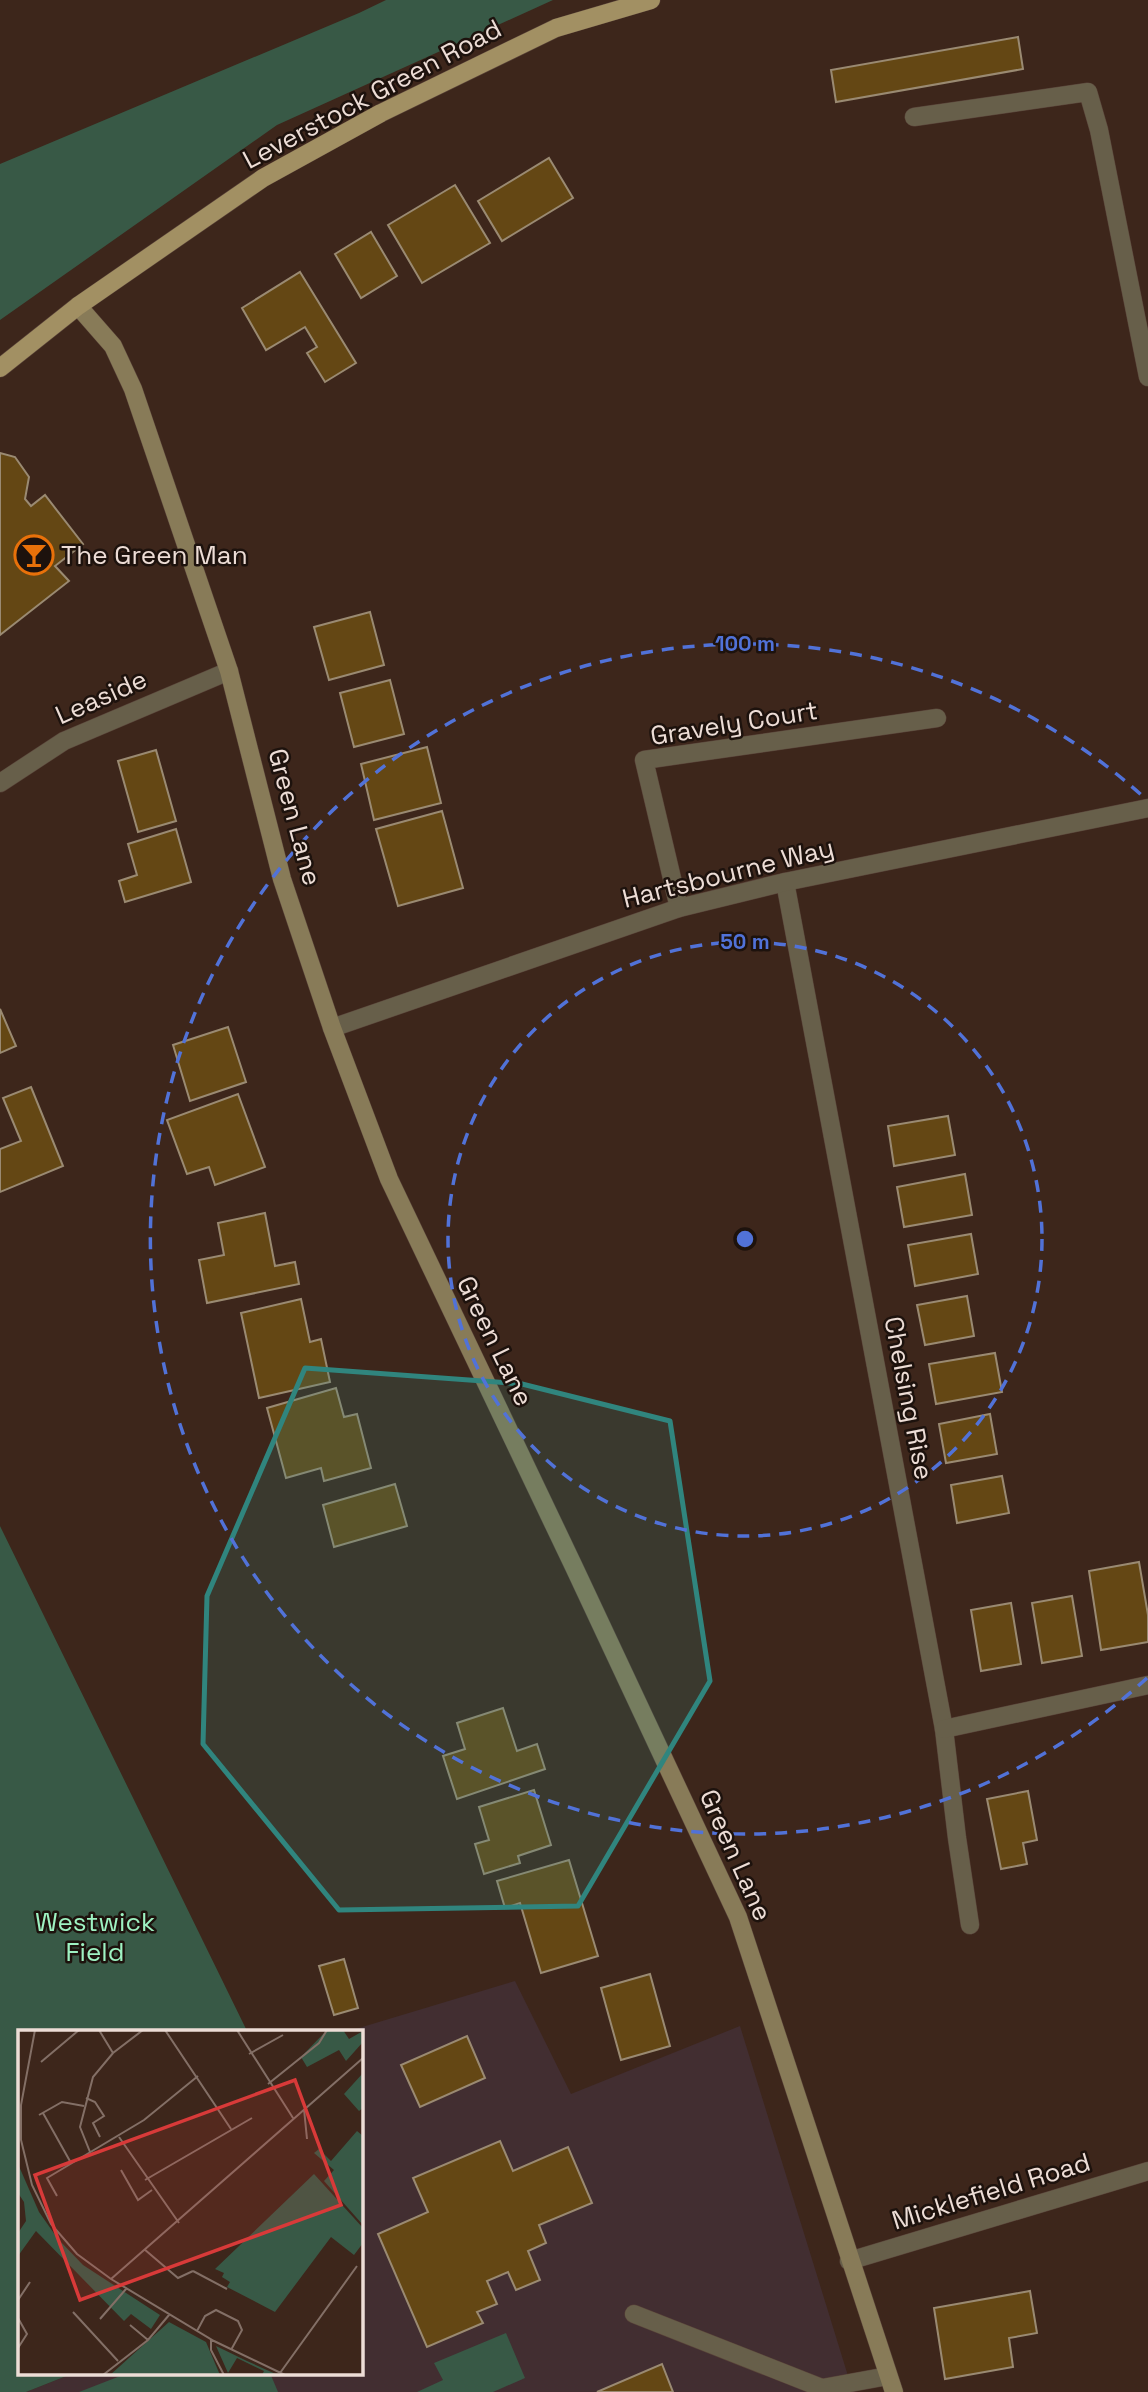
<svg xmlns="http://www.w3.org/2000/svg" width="1148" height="2392" font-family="'Space Grotesk',sans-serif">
	<rect width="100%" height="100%" fill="#3d261b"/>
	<path fill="#422e31" d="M515,1981L571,2094L740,2026L853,2392H26L74,2373H360V2032L349,2031Z"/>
	<g fill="#385946">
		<path d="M386,0H553L277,125L0,320V164L359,13Z"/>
		<path d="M0,1526L247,2031L19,2032V2373H74L26,2392H0Z"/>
		<path d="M506,2333L525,2378L493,2392H417L443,2380L434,2363Z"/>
		<path d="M128,2373H270L278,2392H79Z"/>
	</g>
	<g fill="#644714" stroke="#9a8a72" stroke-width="2">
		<path d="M1018,37L1023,69L836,102L831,70Z"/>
		<path d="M549,158L573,198L502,241L478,201Z"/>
		<path d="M455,185L490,243L422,283L388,225Z"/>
		<path d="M371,232L397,276L361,298L335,254Z"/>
		<path d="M300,272L356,363L325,382L307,353L317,347L305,327L266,350L242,308Z"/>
		<path d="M0,453L15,457L29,477L25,499L31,506L45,495L83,544L55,566L69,581L0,635Z"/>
		<path d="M370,612L384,665L329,680L314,627Z"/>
		<path d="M390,680L404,734L354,747L340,693Z"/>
		<path d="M427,747L441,803L374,820L361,764Z"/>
		<path d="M156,750L176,821L138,832L118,761Z"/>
		<path d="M442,811L463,888L398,906L376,829Z"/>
		<path d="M176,829L191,882L125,902L119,881L137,875L128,844Z"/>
		<path d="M0,1009L16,1046L0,1053Z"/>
		<path d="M228,1027L246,1082L190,1101L173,1045Z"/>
		<path d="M31,1087L63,1166L0,1192V1149L21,1141L3,1098Z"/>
		<path d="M238,1094L265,1167L215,1185L209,1167L187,1174L167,1120Z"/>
		<path d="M948,1116L955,1155L894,1166L888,1126Z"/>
		<path d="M965,1174L972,1215L904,1227L897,1187Z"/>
		<path d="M265,1213L275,1266L295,1262L299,1284L207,1303L199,1260L224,1255L218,1223Z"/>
		<path d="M971,1234L978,1274L915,1286L908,1245Z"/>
		<path d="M967,1296L974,1336L925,1345L917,1305Z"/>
		<path d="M301,1299L310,1342L321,1339L330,1382L259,1398L241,1313Z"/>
		<path d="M995,1353L1002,1392L936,1404L929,1364Z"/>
		<path d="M336,1388L344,1417L357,1414L371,1468L324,1481L321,1468L286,1478L267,1408Z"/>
		<path d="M990,1414L997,1454L946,1463L939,1424Z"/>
		<path d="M1002,1476L1009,1513L957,1523L951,1485Z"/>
		<path d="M395,1484L407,1526L334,1547L323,1505Z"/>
		<path d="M1139,1562L1148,1615V1642L1101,1650L1089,1571Z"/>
		<path d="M1072,1596L1082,1656L1042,1663L1032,1603Z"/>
		<path d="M1011,1603L1021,1664L981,1671L971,1610Z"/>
		<path d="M503,1708L517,1751L537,1744L545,1769L457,1799L443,1756L465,1749L457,1723Z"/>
		<path d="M534,1790L551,1845L518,1856L520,1863L484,1874L475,1844L489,1840L479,1807Z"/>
		<path d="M1028,1791L1037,1840L1023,1843L1027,1864L1001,1869L987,1799Z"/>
		<path d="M569,1860L598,1956L541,1973L520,1903L505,1908L497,1881Z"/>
		<path d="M344,1959L358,2008L334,2015L319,1966Z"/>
		<path d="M650,1974L670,2046L621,2060L601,1988Z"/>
		<path d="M467,2036L485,2078L420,2107L401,2065Z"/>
		<path d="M500,2141L513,2171L568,2147L592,2203L539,2225L546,2243L528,2251L540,2280L516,2290L508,2272L487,2281L497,2304L477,2312L483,2323L427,2347L378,2234L428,2212L413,2178Z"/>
		<path d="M1030,2291L1037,2333L1009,2338L1013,2367L945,2379L934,2308Z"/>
		<path d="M662,2364L673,2392H597Z"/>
	</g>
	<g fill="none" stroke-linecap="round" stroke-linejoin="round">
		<g stroke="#594339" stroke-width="19">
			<path id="lane" d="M634,2314L822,2388L888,2376"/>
		</g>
		<g stroke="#594339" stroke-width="19">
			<g id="street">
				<path d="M914,117L1088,92L1099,130L1148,377"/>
				<path d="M0,783L64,741L229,671"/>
				<path d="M785,882L944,1729L957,1838L970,1925"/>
				<path d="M679,908L644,760L937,718"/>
				<path d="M332,1028L679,908L785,882L1148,808"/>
				<path d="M944,1729L1148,1685"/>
				<path d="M849,2261L1148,2171"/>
			</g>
		</g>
		<g stroke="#594339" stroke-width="19">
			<path id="secondary" d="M78,306L113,346L133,389L229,671L282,879L332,1028L389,1179L574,1567L738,1917L894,2392"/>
		</g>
		<g stroke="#594339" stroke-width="19">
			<path id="primary" d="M0,368L78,306L263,178L381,113L556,28L651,0"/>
		</g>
		<use href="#lane" stroke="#675f4a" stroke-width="18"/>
		<use href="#street" stroke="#675f4a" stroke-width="18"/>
		<use href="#secondary" stroke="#887b58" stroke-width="18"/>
		<use href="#primary" stroke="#a29063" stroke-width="18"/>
	</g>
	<path fill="#30857e" fill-opacity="0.2" stroke="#30857e" stroke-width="5" stroke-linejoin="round" d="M305,1368L522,1384L670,1421L710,1681L578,1906L339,1910L203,1744L207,1596Z"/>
	<g fill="none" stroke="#5172d8" stroke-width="3.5" stroke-dasharray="12 9">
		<circle cx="745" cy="1239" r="297"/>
		<path d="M1147 1678A595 595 0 1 1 1147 800"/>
	</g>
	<defs>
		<g id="bar-ring" transform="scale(2.0125)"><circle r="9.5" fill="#1d120d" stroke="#e8710a" stroke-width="1.5"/><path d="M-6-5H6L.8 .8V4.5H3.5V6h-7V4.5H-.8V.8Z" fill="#e8710a"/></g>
	</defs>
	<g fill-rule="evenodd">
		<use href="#bar-ring" x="34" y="555"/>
	</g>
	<g text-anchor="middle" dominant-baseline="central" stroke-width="5" stroke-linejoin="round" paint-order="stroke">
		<g font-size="26" fill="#edddd6" stroke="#1d120d">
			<text transform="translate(372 94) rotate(-28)">Leverstock Green Road</text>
			<text transform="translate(101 697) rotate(-24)">Leaside</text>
			<text transform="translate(734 723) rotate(-9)">Gravely Court</text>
			<text transform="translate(295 817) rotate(75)">Green Lane</text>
			<text transform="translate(728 873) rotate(-14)">Hartsbourne Way</text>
			<text transform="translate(495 1341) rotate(64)">Green Lane</text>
			<text transform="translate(909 1398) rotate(79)">Chelsing Rise</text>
			<text transform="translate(736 1855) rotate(66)">Green Lane</text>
			<text transform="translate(991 2191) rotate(-17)">Micklefield Road</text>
		</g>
		<g font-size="26" fill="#edddd6" stroke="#1d120d" text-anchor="start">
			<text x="61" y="555">The Green Man</text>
		</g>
		<g font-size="26" fill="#9ef2c2" stroke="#1d120d">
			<text x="95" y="1922">Westwick<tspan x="95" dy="30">Field</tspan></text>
		</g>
	</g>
	<g transform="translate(18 2030)">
		<rect width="345" height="345" fill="#3d261b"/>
		<path d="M309,0H325L331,9L345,1V12L328,31L321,20L289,37L283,27ZM345,43V78L341,81L326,64ZM339,101L345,106V195L306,151L316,140L296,123L301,119L313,131ZM0,134L21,182L40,209L65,235L142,285L133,299L113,284L106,291L18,201L0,226V203L8,191L6,172L0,163ZM296,144L345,198V213L336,225L313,207L257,282L209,257L212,252L204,247L206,243L197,239ZM151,292L188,312L202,345H92ZM198,316L229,331L260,345H244L246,341L219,328L210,343Z" fill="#385946"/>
		<path fill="none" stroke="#836f66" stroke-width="2" d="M17,0L3,75V110L14,155L33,194L59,224L93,249L196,311L267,345M81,0L95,23M147,0L213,99M219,0L275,88M231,24L265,5M23,32L61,0M250,54L301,13L309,0M68,68L77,72L86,86L75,93L82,107M286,79L289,109M25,83L53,133M21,85L44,72L66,76M101,107L161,193M72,122L62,97L75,47L95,23L125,0M103,140L120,170L134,160M127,150L234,88M39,166L29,148L126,90L180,46M126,219L160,248L175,241M175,241L209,259M93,249L345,28M0,270L12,252M55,282L100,331M0,288L9,304L0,318M82,289L108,259M112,295L130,310M179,301L187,286L198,280L220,291L224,300L213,320M193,310V320L206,345M262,343L339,236M85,345L130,310L151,285"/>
		<path fill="#d83a39" fill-opacity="0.15" stroke="#d83a39" stroke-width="3.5" d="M277,50L323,175L62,270L17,145Z"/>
		<rect width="345" height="345" fill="none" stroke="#edddd6" stroke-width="3.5"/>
	</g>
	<circle cx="745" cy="1239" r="10" fill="#5172d8" stroke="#1d120d" stroke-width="3.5"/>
	<g font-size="21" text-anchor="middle" font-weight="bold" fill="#5172d8" stroke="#1d120d" stroke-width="5" stroke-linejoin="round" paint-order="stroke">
		<text x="745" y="651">100 m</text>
		<text x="745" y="949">50 m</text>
	</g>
</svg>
